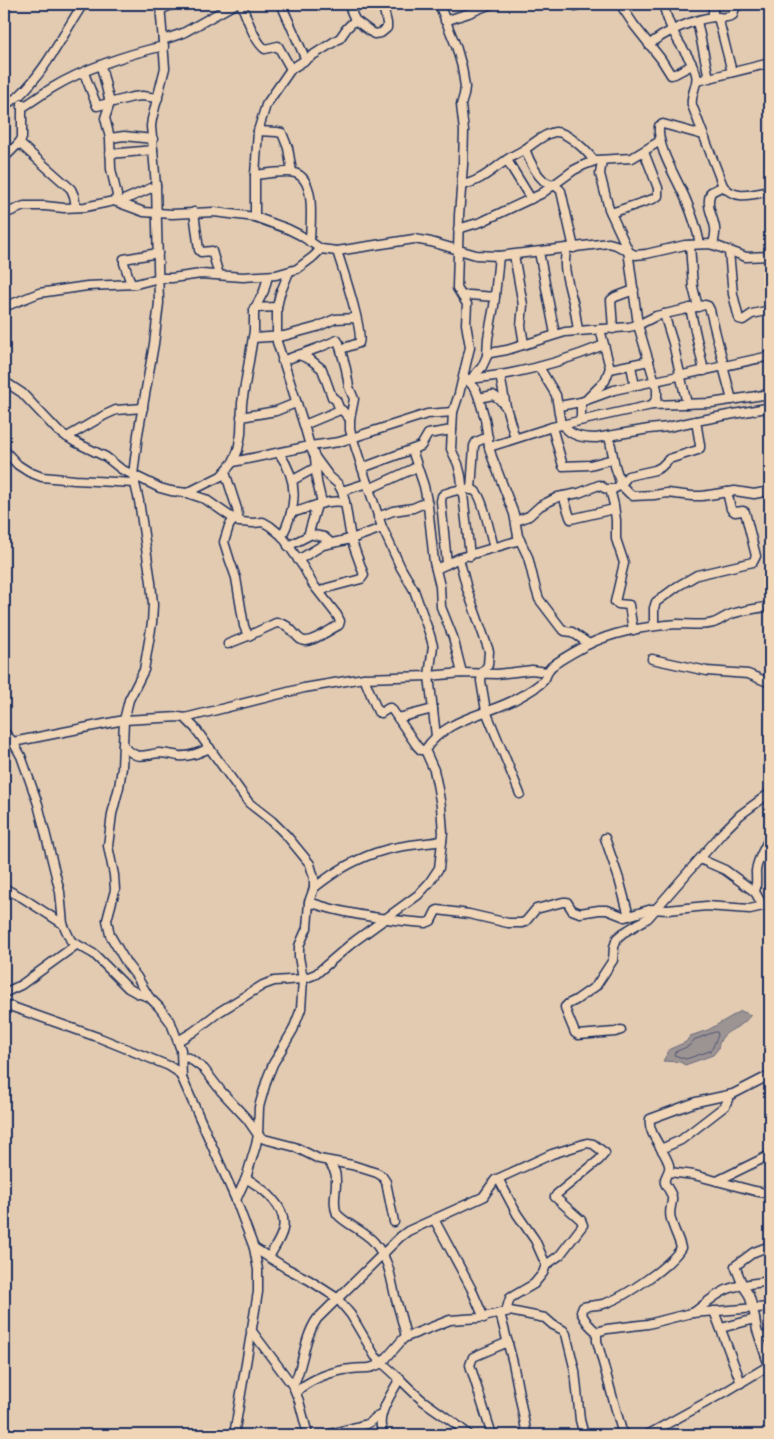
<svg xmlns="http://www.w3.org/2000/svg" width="774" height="1439" font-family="Sriracha,sans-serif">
	<rect width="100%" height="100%" fill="#e3cbb2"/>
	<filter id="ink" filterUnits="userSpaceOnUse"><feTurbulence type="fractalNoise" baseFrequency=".02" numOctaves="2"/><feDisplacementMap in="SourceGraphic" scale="10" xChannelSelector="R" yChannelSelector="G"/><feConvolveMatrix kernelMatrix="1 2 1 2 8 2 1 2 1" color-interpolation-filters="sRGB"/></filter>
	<g filter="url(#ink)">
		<path fill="#9c9393" stroke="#686b7e" d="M741,1011L751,1015C748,1018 745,1022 742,1024C730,1032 720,1033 718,1049L713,1055L685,1065L680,1062L663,1061L670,1049L686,1042L690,1036L708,1030Z"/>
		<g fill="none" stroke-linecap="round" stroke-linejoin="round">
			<path stroke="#4f5773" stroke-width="1" d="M715,1032H717L718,1035L713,1047L710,1051L686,1059L674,1055L675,1052L689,1046L694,1040Z"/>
			<g stroke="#1b2f5e" stroke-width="11">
				<g id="minor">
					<path d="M160,4L165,68L152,119L151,126L156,186L159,303L154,344L138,434L133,475L139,501L151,582L153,605L152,623L144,670L129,700L124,720L122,768L119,787L112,814L108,846L114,875L115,890L107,920L110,935L127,964L137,977L149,997L159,1007L171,1023L181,1050L182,1078"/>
					<path d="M241,4C247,17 254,41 265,49L278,46L291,69"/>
					<path d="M348,4L355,20L374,34L381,33L387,28V23L383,6L384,4"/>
					<path d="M439,4L456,46L462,67L465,87L464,95L461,105L464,131L463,165L459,215L457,288L467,304L466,324L470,347L459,394L453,412L451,449L458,464L461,476L470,556"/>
					<path d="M576,4V6L581,4"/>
					<path d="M620,4L634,25L661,59L671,75L675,74L692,65"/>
					<path d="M663,4C666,15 670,27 676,37C682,49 693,61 696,74C699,85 690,92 692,105L723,186C736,201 753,194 770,191"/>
					<path d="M713,4V17"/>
					<path d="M282,6L306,60"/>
					<path d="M160,10L174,4"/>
					<path d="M718,17L732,72"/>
					<path d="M445,21L469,13L491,4"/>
					<path d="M697,21L709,78"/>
					<path d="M163,40L183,33L235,4"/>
					<path d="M649,45C664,32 694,19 714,17C721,17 726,19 733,15L735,7L742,4"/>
					<path d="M101,66L110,103L105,118L110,138L124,136L153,139"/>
					<path d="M84,73L97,106L133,97L142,96L158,98"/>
					<path d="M697,81L770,63"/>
					<path d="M4,106C9,102 15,99 20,95C47,69 63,34 83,4"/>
					<path d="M23,107C33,101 42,94 52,88C83,69 128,54 164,46"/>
					<path d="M258,131L277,132L282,133L288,148L292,172"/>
					<path d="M110,138L111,169L117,195L116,201"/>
					<path d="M19,143L71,189L74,196L76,207"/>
					<path d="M525,149C529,160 535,173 544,181C550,185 557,185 561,191L574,248"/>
					<path d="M110,154L153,150"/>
					<path d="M4,158L19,143L22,138V104"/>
					<path d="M507,160L531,199"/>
					<path d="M602,160L600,174L609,209L628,250L638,325L657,389V398L652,405"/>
					<path d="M255,175C264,174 287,170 295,173C317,180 310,224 310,242"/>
					<path d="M462,185C481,182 495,167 511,157C517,153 523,151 528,147C535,142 546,133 555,132C567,131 588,152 594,161"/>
					<path d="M119,202L156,186"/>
					<path d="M194,212L199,250L201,252L212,251L219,275"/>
					<path d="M611,213L653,199L658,196V188L644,152"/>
					<path d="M4,214L24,206H45L64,208L85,207L114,201L144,212L172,214L214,212L255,217L288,229L300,235L321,249"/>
					<path d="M255,217V175L258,131L266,105L291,69L340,38L347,28L355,20"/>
					<path d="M458,229L481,222L541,194L574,170L584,165L597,160L632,158L660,141"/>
					<path d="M700,244C697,229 692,214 686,200C677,178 657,149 659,126L663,124L703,135"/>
					<path d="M690,245L693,287L698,307"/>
					<path d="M713,245C714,239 716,234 715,228C713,215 705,206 711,192L723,186"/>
					<path d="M567,248C562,265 567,278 571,295C575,306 576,318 578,330"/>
					<path d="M337,251C342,267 364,332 359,343L341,349"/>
					<path d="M539,252L555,334"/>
					<path d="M729,252L733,294L739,319L743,320L752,314L770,310"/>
					<path d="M514,255L523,305L521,326L524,344"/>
					<path d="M289,272L280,294L277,307V342L304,425L310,446L315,457L329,476L338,484L342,491L345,502L351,539L364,575L361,579L327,588L320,592"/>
					<path d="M131,284L124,263V259L158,253"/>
					<path d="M462,296L469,295L495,297"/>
					<path d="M4,307L39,293L87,286L136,284L159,278H172L201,274L243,277L276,275L297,269L313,257L321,249L337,251L414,239L431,242L476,255L499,256L609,243L616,245L635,255L646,254L685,245L711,244L746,257L770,256"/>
					<path d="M254,308L277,307"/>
					<path d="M690,308L704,371"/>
					<path d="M664,314L673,343L687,404"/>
					<path d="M613,329L611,300L615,297L634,290"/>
					<path d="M253,338L284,336L317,327L335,319L356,318"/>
					<path d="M299,355L311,360L322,369L332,397L336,400L340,410H342L350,419"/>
					<path d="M487,355L488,338L494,306L499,256"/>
					<path d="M282,361L318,348L335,341L337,340L339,343L346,369L349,387L354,399L350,419V430L367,483L382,527L401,568L414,590L430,635L433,646L429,676L436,736"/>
					<path d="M631,366L635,386"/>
					<path d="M723,366L732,400"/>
					<path d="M539,367L556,395L561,425"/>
					<path d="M610,369L649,361"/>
					<path d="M500,375L506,407L515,438"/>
					<path d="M465,377L476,390L479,398L485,419L489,447L492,457L514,514L518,536L528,557L535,586L539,599L561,628L565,631L572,632L589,644"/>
					<path d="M470,379C484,377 498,376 512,373C543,367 574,357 604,345"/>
					<path d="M471,379L482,367L487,356L490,353L507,350L565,332L629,327L638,325L656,316L705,305L708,306L710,310L724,366"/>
					<path d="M4,381L22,393L58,431L75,442L106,457L121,469L160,488L171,491L187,493L205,499L234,519L241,522L253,523L263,522L270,526L282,536L304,568L312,583L337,615L340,621L339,625C331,629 314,641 306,641C296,642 292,622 276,623L248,636L228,644"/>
					<path d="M479,398L493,395L499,399L506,407"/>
					<path d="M588,398L605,381L610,368L600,329"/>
					<path d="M559,406L581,402L614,390L770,356"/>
					<path d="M241,417L276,411L296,403"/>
					<path d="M581,420V402"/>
					<path d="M304,425L340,410"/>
					<path d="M564,425C569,436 585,438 596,438L649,429L668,427L696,421L766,408"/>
					<path d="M552,427L563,466L590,465L613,459"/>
					<path d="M609,436L615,466L621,485L630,494L633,496L654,495L667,493L692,496H702L735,491L754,494L770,491"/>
					<path d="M67,437L105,415L116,410L143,408"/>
					<path d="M489,447L552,427L652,405L711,403L770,394"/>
					<path d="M4,450L18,465L29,472L42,477L75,480L135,483"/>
					<path d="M412,450L424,486L428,506L434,562L440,586L441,607L453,637L462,673"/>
					<path d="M279,453C299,481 297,506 282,536"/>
					<path d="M315,457L317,482L322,503"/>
					<path d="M233,462L310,446L339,442L427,414L453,412"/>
					<path d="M362,468L421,446L428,434L452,430"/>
					<path d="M225,472L237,509L239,522"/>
					<path d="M293,480L315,468"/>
					<path d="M369,489L417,467"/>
					<path d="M610,489L614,505L616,520V539L624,563L615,602L618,604L629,605L633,630"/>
					<path d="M471,490L474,446L476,442L488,437"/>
					<path d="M342,491L367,483"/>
					<path d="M187,493L221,476L233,462L238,450L241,434L242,403L254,331V310L264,291L268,276"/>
					<path d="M563,496L570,517L571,519L614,509"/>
					<path d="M291,513C311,508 325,499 345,502"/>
					<path d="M378,517L393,511L413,508L427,502"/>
					<path d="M234,519L229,526L224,542L230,561L236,578L244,626L248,636"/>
					<path d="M516,521L529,516L540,506L558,497L579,493L599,485C602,486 604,489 607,489C616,492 623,482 628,476L655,470L661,467L669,459L698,450L700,448V445L696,421"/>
					<path d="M309,534L324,537L331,543"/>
					<path d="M288,546L308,536L317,505"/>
					<path d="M459,558L467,589L489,651L488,665L482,673L481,681L486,711L520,794"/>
					<path d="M298,560L323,545L351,539L382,528"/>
					<path d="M447,564L459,558L520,540"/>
					<path d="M436,569L447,564L441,501L442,496L444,494C453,491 467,486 475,491C483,496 491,538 494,548"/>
					<path d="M654,626V608L656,602L678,586L697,575L753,562L756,556L745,512L743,511L735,512L731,509L727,492"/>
					<path d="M652,659L707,671L748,674L770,683"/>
					<path d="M364,678L378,712L381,713L389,708H391L417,746L421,750H425"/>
					<path d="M185,718L304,688L364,678L429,676L462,673L497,674L532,670L547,672"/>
					<path d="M398,718L433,709"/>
					<path d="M4,732L13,742L21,756L38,804L60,892L63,924L71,941L94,954L128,988L137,993L149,997"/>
					<path d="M13,742L124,720L179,717L185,718L195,728L249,803L272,821L287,836L310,864L314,878V888L309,902L307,928L299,946V957L303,979L301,1009L293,1030L273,1064L267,1079L259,1107L258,1135L256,1145L246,1178L236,1200"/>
					<path d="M123,745C137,761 142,755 159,753C166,753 173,755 179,756C190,757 201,752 210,748"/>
					<path d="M770,824V827"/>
					<path d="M605,838L619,879L629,916"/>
					<path d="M700,859L725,870L755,892L763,906"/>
					<path d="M4,888L23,898L63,924"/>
					<path d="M314,888C335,871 359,857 385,850C403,845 423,844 442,841"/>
					<path d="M755,892C757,884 756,878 756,871C757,858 766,847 770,836"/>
					<path d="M309,902C346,915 387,920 426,923L431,921L436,911L438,910L469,914L508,923H522L526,921L536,909L563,902H567L572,910L580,913L599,910H607L625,917L652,909L668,910L706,906L750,909L763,906L770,909"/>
					<path d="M4,993L21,985L76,945"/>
					<path d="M4,1004L100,1038L169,1066L177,1071L182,1078L236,1200L254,1248L258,1270V1292L234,1435"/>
					<path d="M621,1030L615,1032L578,1035L575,1033L566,1011L565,1007L568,1004L576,1000L596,986L613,960L614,947L617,938L623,933L648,918L723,832L740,815L770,793"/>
					<path d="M178,1041L193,1032L219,1012L263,985L274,981L303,979L316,974L352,943L418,895L429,883L439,868L443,833L441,806L437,784L434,770L425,750C445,719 482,716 512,701C523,695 536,689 544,680C547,676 547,671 551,667C562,658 574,652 587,645C615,631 647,626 678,624C688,624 705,626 713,623C718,622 724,617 729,615C742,610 757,609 770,606"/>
					<path d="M182,1057L189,1058L204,1069L221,1091L247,1119L258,1135L264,1139L295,1147L319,1159L352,1165L377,1173L382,1176L386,1182L394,1222"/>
					<path d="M661,1149L681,1140L690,1133L725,1106L730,1095"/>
					<path d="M328,1161C331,1165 333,1168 335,1172C339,1186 331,1200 337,1214C347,1225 363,1230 374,1242C389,1260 390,1274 395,1296C399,1310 403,1323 406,1337"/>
					<path d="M669,1172L694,1175L755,1191L770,1194"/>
					<path d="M246,1178C262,1188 288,1206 283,1229C281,1239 274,1248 269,1257"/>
					<path d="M497,1179L499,1180L517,1214L535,1240L546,1265"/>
					<path d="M717,1181L770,1155"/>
					<path d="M434,1219L471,1288L484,1318"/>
					<path d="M254,1248L286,1268L309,1280L337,1298L351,1315L375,1356L382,1363L403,1339L406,1337L450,1320L479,1318L510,1311L545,1318L553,1325L563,1330L566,1334L575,1371L580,1420L584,1435"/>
					<path d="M714,1311L741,1383"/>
					<path d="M500,1313L513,1363L527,1435"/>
					<path d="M693,1313C705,1304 719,1291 734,1287C746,1284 758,1283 770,1281"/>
					<path d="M721,1328L755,1319"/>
					<path d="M251,1330L293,1386L299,1401L308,1435"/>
					<path d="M597,1332C590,1327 585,1321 581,1312L583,1307C590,1305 598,1306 606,1303C626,1296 670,1266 681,1248C679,1238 673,1229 671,1219C668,1210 673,1204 672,1197C671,1192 667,1188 665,1183C663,1176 671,1173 669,1165C666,1152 647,1133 650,1119L696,1102L733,1094L770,1075"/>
					<path d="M760,1338L770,1334"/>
					<path d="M769,1366L757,1330L753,1308L749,1295L743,1286L735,1266L754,1252L770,1246"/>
					<path d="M293,1386C304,1365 303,1339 317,1319L400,1237L408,1231L483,1197L495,1180L552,1154L587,1143L593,1144L605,1153L599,1160L557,1194L555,1197L581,1220L583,1225L560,1255L546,1265L543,1273L534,1284L510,1298L506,1311"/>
					<path d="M296,1392C310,1379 332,1371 351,1369C366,1367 367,1371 382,1363C396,1374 408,1388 422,1400C438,1412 455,1422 469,1435"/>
					<path d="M326,1435L367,1424L382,1413"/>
					<path d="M384,1435C373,1418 392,1394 400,1378"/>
					<path d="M492,1435L470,1365L473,1357L508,1342"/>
					<path d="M623,1435L597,1341V1332L607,1329L648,1324L691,1313L770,1307"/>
					<path d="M647,1435L725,1392L770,1365"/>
				</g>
			</g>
			<use href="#minor" stroke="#f0d5b7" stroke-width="8"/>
		</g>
	</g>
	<rect width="774" height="1439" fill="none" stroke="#f0d5b7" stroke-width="20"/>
	<rect x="10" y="10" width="754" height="1419" fill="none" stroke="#1b2f5e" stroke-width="2" filter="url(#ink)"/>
</svg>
